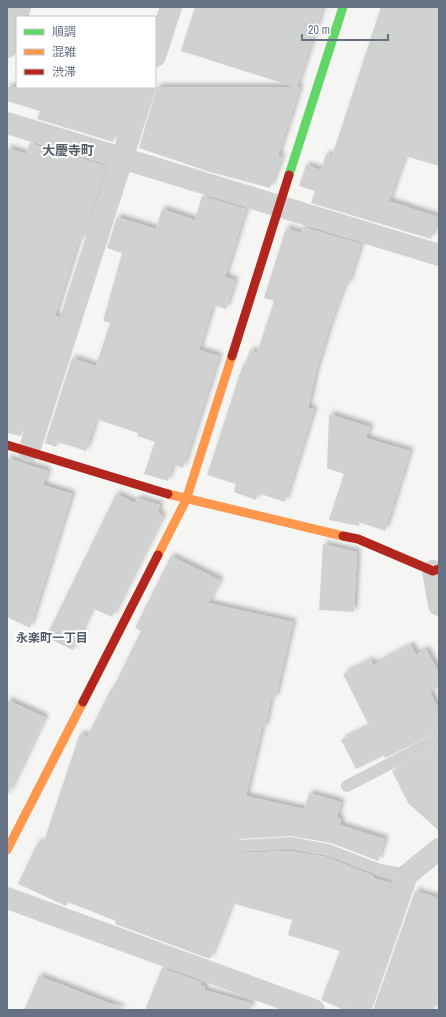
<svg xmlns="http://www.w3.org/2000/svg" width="446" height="1017" font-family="'Archivo Narrow','Noto Sans JP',sans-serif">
	<defs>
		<filter id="shadow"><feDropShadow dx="3.5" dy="-3.5" stdDeviation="2" flood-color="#0004"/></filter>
	</defs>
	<rect width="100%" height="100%" fill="#f5f6f4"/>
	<g fill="#d0d1d1" filter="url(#shadow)">
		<path d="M195,7H323L297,87H300L278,156L282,157L270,188L210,172L139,148L157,87H295L181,51Z"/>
		<path d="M381,7H439V166L405,156L389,201L438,217L431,239L311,203L315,191L299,186L306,165L321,170L326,154L332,156Z"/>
		<path d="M7,87H132L113,142L37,119L40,111L7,101Z"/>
		<path d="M30,143L106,166L83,240L79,239L55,316L59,317L21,436L7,433V148L26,154Z"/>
		<path d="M202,196L246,209L225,277L235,280L226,309L213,305L199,350L219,356L183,468L173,464L168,481L144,474L155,442L137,436L138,433L96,419L86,451L58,442L56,447L45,443L72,358L96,366L110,323L103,321L122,253L107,248L117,217L156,229L162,209L195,220Z"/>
		<path d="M303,227L361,244L348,285L345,284L332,319L316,371L308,408L314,409L285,502L258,493L256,500L234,492L236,484L207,475L243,364H245L250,350L257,353L274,301L264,298L286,228L301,233Z"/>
		<path d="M329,414L370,427L366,438L410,451L385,531L359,522V526L329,520L344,474L327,468Z"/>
		<path d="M7,458L48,471L43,485L72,494L30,628L7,617Z"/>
		<path d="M116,494L135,503L137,498L160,505L158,513L163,516L112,617L92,608L73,650L46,637Z"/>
		<path d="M323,544L357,552L354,612L319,610Z"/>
		<path d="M171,556L220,580L208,603L293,622L275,699L271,698L265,728L262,727L246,796L304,809L309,793L341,802L337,818L341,819L340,825L385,839L378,861L331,843L291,836L240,839L233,843L234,850L240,853L290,851L326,857L374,876L373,878L391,883L348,1010H344L321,1000L340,951L288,935L292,920L232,903L210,959L115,924L116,921L68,902L66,906L18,884L38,842L43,844L79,736L81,733L87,737L111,689L112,690L141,631L135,628Z"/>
		<path d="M411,645L416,655L426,649L439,673V687L430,692L439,710V731L385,758L384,755L356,769L341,740L369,726L343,674L371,660L373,665Z"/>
		<path d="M7,700L45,717L7,797Z"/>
		<path d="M439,746V831L408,803L392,771Z"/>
		<path d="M415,891L439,898V997L433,1010H373Z"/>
		<path d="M162,968L201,982L200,985L205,986L204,990L251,1003L250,1010H145Z"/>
		<path d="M39,976L122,1008L121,1010H24Z"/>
	</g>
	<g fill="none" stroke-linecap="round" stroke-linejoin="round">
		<g stroke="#d0d1d1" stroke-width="12">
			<path d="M347,786L439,738"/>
			<path d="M240,846L290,843L328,850L380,870L407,875"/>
		</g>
		<g stroke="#d0d1d1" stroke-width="22">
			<path d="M7,47L20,7"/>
			<path d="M155,56L171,7"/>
			<path d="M7,123L439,255"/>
			<path d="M29,451L145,87"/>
			<path d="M433,571L439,605"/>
			<path d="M7,898L314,1010"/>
			<path d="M360,1010L407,875L439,849"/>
		</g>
		<path stroke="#63d668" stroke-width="9" d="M289,175L343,7"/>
		<g stroke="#ff974d" stroke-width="9">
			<path d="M168,494L343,536"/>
			<path d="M158,555L186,500L232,356"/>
			<path d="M7,850L83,702"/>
		</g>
		<g stroke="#b3261e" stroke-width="9">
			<path d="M232,356L289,175"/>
			<path d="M7,445L168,494"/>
			<path d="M343,536L358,539L433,571L439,569"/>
			<path d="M83,702L158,555"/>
		</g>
	</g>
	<g text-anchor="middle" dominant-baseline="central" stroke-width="4" stroke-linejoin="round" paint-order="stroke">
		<g font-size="12" font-weight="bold" fill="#535d69" stroke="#fff">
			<text x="52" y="638">永楽町一丁目</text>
		</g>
		<g font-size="13" font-weight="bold" fill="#535d69" stroke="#fff">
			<text x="68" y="150">大慶寺町</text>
		</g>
	</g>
	<rect width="446" height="1017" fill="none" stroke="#667284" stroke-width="16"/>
	<rect x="16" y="16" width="140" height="72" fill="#ffffff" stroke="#c2c7ce"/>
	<rect x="24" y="29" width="20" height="6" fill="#63d668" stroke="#c2c7ce"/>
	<text x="52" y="36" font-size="12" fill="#667284">順調</text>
	<rect x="24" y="49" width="20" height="6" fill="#ff974d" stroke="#c2c7ce"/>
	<text x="52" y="56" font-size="12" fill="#667284">混雑</text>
	<rect x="24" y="69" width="20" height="6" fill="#b3261e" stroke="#c2c7ce"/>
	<text x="52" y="76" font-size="12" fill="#667284">渋滞</text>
	<path d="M302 34v6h86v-6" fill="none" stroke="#667284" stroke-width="2"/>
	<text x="308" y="34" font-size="12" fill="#667284" stroke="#ffffff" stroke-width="3" paint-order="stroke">20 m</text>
</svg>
